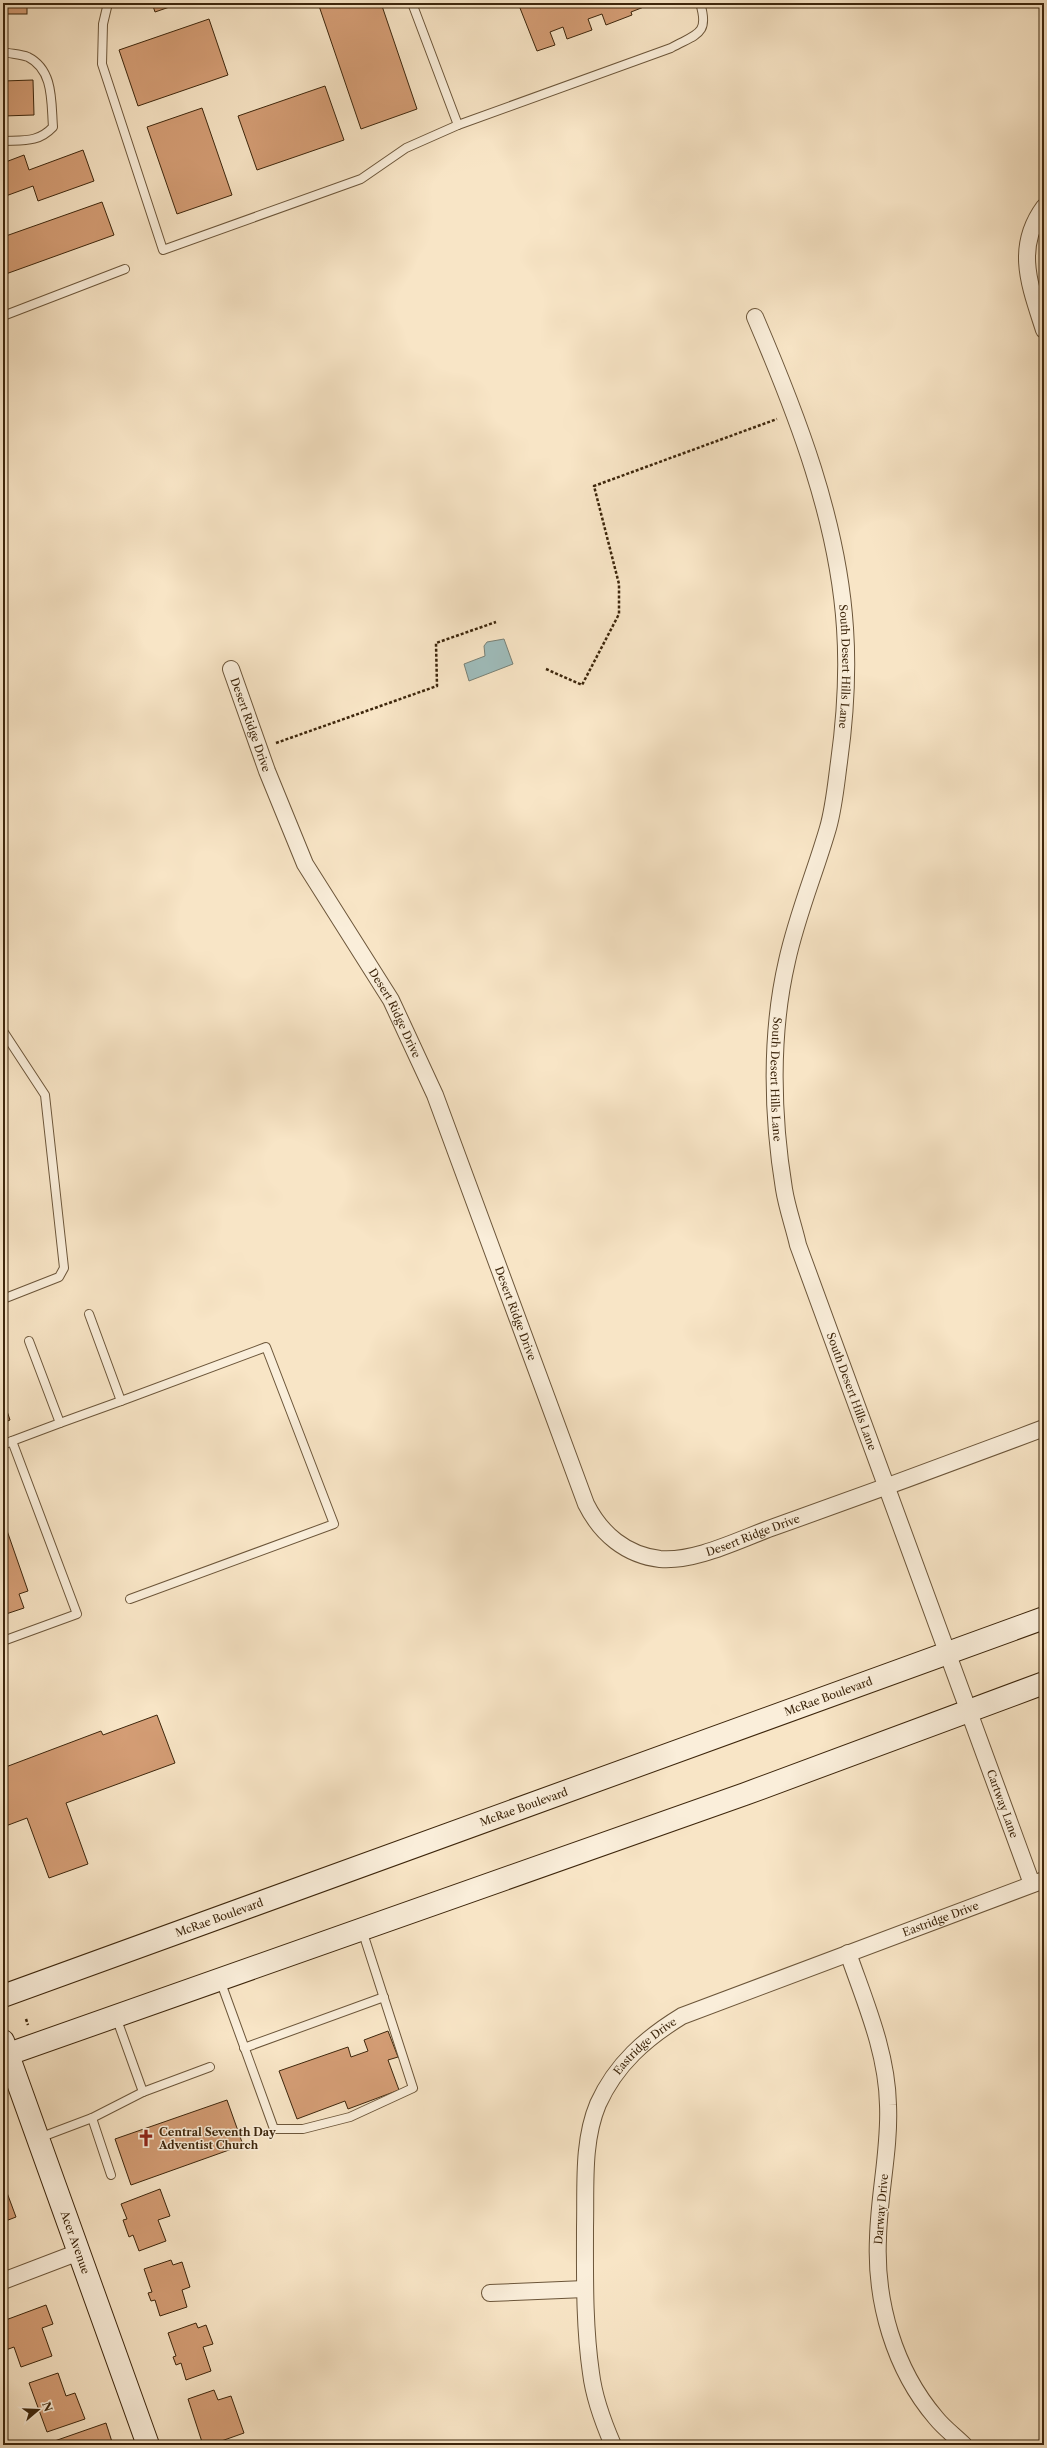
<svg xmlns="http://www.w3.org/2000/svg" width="1047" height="2448" font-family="'Libre Caslon Text',serif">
	<rect width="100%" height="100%" fill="#f8e5c6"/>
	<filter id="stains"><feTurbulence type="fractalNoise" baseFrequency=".005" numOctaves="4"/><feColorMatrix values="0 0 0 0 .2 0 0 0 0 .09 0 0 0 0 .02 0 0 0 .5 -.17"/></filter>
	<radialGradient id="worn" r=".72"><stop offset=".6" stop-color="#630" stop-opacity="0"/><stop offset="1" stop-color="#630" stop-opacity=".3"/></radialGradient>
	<path fill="#9fbdbc" stroke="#788176" d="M504,639L513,664L469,681L464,664L485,656L484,646L487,642Z"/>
	<g fill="#d49d75" stroke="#3d260c">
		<rect x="3" y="3" width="24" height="11"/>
		<path d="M152,3H181L155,12Z"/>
		<path d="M318,3H381L417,109L361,129Z"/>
		<path d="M518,3H654L631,12L632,15L606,25L602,14L588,19L592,30L567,39L563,27L550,32L555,45L537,51Z"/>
		<path d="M209,19L228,75L138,106L119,50Z"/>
		<path d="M33,80L34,115L3,116V81Z"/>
		<path d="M325,86L344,140L257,170L238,116Z"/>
		<path d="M202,108L232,195L177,214L147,127Z"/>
		<path d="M83,150L94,181L38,201L33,186L3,197V163L24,155L29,170Z"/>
		<path d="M102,202L114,235L3,275V237Z"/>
		<path d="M3,1399L10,1420L3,1423Z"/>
		<path d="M3,1519L28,1591L19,1594L24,1608L3,1615Z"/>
		<path d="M157,1715L175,1763L66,1803L88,1864L49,1878L27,1818L3,1827V1768L101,1731L103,1735Z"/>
		<path d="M388,2031L398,2057L388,2060L399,2090L348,2109L345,2101L297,2119L279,2071L348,2047L351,2057L368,2051L364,2040Z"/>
		<path d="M227,2100L243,2145L131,2185L115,2139Z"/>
		<path d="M160,2189L170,2216L158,2220L166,2241L139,2251L133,2235L129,2237L123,2220L127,2219L121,2204Z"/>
		<path d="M6,2190L16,2217L3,2222V2191Z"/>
		<path d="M171,2260L173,2265L182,2262L190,2287L182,2290L187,2307L160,2316L155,2300L151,2301L148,2293L152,2292L144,2269Z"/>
		<path d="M46,2305L53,2324L42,2328L52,2356L21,2367L14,2347L3,2351V2321Z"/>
		<path d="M196,2323L198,2328L206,2325L213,2344L203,2347L211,2371L186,2380L181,2363L176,2365L173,2357L176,2356L168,2333Z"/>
		<path d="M58,2373L66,2396L75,2393L85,2419L47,2432L29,2383Z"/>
		<path d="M214,2390L218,2400L231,2396L244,2433L210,2445H203L188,2399Z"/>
		<path d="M106,2423L113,2445H46V2444Z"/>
	</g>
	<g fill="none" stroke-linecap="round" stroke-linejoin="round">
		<g stroke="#6c563a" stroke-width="10">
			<g id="lane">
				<path d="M108,3L103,24L102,64L163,250L361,179L406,148L458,125L671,48C696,34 710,35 700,3"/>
				<path d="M412,3L458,125"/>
				<path d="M3,52C11,54 21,54 28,57C54,70 51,102 53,127C38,143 23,140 3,141"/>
				<path d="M3,316L125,269"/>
				<path d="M3,1031L45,1095L64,1268L59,1277L3,1299"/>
				<path d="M121,1401L266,1347L334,1524L130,1599"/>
				<path d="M60,1423L121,1401L89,1314"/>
				<path d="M12,1441L60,1423L29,1341"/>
				<path d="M3,1445L12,1441L77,1614L3,1641"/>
				<path d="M220,1980L274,2129H303L350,2117L413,2088L362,1930"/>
				<path d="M116,2017L143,2092L210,2067"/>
				<path d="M244,2048L384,1997"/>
				<path d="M92,2118L111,2175"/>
				<path d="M39,2138L92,2118L143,2092"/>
			</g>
		</g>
		<g stroke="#6c563a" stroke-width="18">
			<g id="street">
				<path d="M1044,207C1014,248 1030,286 1044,330"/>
				<path id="s1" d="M755,317C797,415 838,520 845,628C848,672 845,719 839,762C836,784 834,807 828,828C815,873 797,915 787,961C770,1034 772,1116 784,1189C787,1208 794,1227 798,1245L1032,1884"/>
				<path id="s2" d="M231,669L267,771L305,864L391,1000L435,1095L586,1504C601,1534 626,1555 660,1559C696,1562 740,1539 774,1527C864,1495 954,1462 1044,1428"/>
				<path d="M848,1953C865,2002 887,2052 888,2105C890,2149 879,2193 878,2238C875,2301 894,2369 936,2418C944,2428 955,2436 964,2445"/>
				<path d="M3,2281L79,2252"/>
				<path d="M490,2293L585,2289"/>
				<path id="s3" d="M613,2445C603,2422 594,2398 591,2373C584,2325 585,2275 585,2227C586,2187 582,2142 598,2104C616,2064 646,2038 682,2016L1044,1880"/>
			</g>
		</g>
		<g stroke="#3d260c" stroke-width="24">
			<g id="secondary">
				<path id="s4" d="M3,1996L1044,1618"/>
				<path id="s5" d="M3,2041L148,2445"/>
				<path d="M3,2056L745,1794L1044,1683"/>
			</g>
		</g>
		<g stroke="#3d260c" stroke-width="2.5" stroke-dasharray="3 2" stroke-linecap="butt">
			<path d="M546,669L582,685L619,614V584L594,486L777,419"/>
			<path d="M276,743L437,686L436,643L496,622"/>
			<path d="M26,2019L28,2025"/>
		</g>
		<use href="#lane" stroke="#faeeda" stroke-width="8"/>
		<use href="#street" stroke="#faeeda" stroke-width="16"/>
		<use href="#secondary" stroke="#faeeda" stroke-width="22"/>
	</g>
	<defs>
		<g id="church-bare" transform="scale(1.38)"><path d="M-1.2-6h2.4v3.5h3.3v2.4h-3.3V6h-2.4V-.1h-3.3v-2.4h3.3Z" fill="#8f2418" stroke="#faeeda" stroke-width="2.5" paint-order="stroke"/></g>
	</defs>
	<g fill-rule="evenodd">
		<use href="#church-bare" x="146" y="2138"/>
	</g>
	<g text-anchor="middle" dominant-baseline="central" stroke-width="3" stroke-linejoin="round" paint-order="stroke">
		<g font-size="11" fill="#3d260c" stroke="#faeeda">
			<text stroke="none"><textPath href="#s1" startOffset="364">South Desert Hills Lane</textPath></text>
			<text stroke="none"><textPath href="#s2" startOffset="59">Desert Ridge Drive</textPath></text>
			<text stroke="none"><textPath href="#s2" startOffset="383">Desert Ridge Drive</textPath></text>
			<text stroke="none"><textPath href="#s1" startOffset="785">South Desert Hills Lane</textPath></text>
			<text stroke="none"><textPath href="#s2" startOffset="707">Desert Ridge Drive</textPath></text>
			<text stroke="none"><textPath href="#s1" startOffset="1109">South Desert Hills Lane</textPath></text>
			<text stroke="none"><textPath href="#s2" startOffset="1103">Desert Ridge Drive</textPath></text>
			<text stroke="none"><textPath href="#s4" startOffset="878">McRae Boulevard</textPath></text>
			<text stroke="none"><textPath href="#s1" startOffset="1548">Cartway Lane</textPath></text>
			<text stroke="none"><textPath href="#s4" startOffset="554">McRae Boulevard</textPath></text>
			<text stroke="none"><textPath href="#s4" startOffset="230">McRae Boulevard</textPath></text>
			<text stroke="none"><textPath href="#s3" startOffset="746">Eastridge Drive</textPath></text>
			<text stroke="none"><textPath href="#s3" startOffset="422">Eastridge Drive</textPath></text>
			<text transform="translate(881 2209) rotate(-85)">Darway Drive</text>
			<text stroke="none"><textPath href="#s5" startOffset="214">Acer Avenue</textPath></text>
		</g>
		<g font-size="11" font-weight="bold" fill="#3d260c" stroke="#faeeda" text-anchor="start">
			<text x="159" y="2132">Central Seventh Day<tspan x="159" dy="13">Adventist Church</tspan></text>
		</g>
	</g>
	<rect width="1047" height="2448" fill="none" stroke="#f8e5c6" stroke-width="16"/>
	<rect x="4" y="4" width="1039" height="2440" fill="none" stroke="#3d260c" stroke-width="2"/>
	<rect x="8" y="8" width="1031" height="2432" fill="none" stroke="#3d260c"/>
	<g transform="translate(38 2410) rotate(71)" stroke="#faeeda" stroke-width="3" paint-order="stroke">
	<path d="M0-3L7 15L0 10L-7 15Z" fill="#3d260c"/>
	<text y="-6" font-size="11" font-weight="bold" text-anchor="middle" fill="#3d260c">N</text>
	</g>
	<rect width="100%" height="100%" filter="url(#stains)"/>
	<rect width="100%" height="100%" fill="url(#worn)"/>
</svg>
